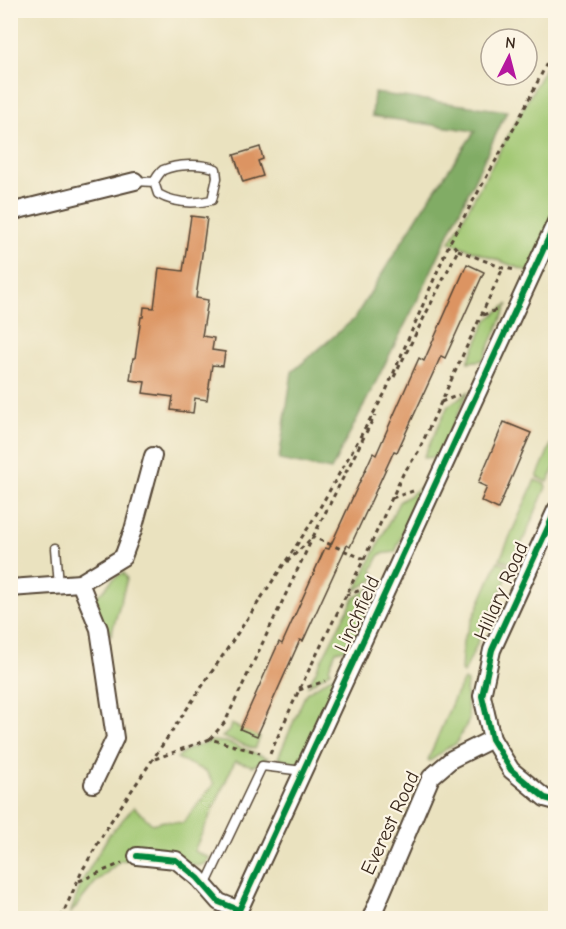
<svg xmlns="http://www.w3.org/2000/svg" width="566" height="929" font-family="'Comic Neue',sans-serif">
	<rect width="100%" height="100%" fill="#fcf5e5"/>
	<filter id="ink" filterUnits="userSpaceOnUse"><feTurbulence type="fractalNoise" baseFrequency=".0167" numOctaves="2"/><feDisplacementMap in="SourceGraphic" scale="12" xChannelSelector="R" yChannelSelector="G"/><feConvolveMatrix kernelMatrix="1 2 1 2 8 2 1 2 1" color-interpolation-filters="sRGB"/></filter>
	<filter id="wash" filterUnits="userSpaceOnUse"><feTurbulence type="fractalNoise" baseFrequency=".008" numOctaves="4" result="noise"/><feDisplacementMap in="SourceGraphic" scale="24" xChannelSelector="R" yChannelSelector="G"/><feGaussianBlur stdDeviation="1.35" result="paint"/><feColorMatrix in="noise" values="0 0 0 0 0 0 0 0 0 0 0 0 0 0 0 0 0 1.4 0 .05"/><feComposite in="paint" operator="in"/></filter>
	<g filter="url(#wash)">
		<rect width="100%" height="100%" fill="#eae2bf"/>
		<g fill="#a2c873" stroke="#6e7948" stroke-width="1.5">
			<path d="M555,50V213L532,273L450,242Z"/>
			<path d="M508,304L483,360L468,362L487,320Z"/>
			<path d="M468,392L438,457L423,458L448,406Z"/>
			<path d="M555,435V466L548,482L537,477Z"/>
			<path d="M535,480L545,484L546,487L513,564L500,559Z"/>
			<path d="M422,487L395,552L380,554L372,570L376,578L356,590L399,502Z"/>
			<path d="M498,561L510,566L511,568L464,673L461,671L463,641Z"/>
			<path d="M124,573L127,579L111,635L89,598C93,597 96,596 99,594C110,586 108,579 124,573Z"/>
			<path d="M381,582L353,647L336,651L329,668L331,671L308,686L354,598Z"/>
			<path d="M334,675L337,681L301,760L294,765L286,760L278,758L306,693Z"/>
			<path d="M464,680L467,682L466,695L469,720L456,744L449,747L430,761L428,760L454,698Z"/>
			<path d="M231,724L260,737L255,749L222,737L229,731Z"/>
			<path d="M211,741L226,742L268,758L253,766L235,761L194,851L210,858L205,864L198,866L155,856L120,861L95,883L70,914L82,881L109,835L134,807L152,824L164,821L183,823L214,784L207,772L177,758L186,750Z"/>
		</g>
		<path fill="#81ac65" stroke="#5e6b42" stroke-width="1.5" d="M374,93L507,111L416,303L331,470L279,460L292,372L354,319L426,203L475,131L372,116Z"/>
		<g id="blocks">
			<g fill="#dc9462">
				<path d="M260,147L263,159L258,161L263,176L243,182L234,155Z"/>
				<path d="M191,216L207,218L196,298L208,300L202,336L214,338L212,350L225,352L223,366L212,365L207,400L195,398L193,413L171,410L173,397L143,393L145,382L130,380L133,358H135L141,317H143L144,307L154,308L159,268L183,271Z"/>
				<path d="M467,264L484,272L445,358L441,356L397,452L394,451L350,547L347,545L303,641L300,640L257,736L240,729L279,642L282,644L325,548L329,549L373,453L376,455L419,358L424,361Z"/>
				<path d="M504,422L531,433L498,509L481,501L487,487L478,483Z"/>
			</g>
		</g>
	</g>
	<g filter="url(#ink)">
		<use href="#blocks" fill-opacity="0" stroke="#554636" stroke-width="1.5"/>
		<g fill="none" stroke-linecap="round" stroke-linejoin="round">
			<g stroke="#554636" stroke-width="11">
				<g id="service">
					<path d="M135,181L154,182L158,194C174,203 194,204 212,200L217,178L216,169C203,163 177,164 163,170C159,173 157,177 154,182"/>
					<path d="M56,548L59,585"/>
					<path d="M205,886L262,766L303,771"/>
				</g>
			</g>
			<g stroke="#554636" stroke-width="20">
				<g id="minor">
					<path d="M10,212L135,181"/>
					<path d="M556,510L492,650L482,696L492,739L511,770L545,798L556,801"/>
					<path d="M80,583L99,629L115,738L93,784"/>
					<path d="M10,588L80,583L123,557L133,530L153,456"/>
					<path d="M137,856L176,860L198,878L219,902L239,910L556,222"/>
					<path d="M371,918L431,777L452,759L492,739"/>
				</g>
			</g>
			<g stroke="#554636" stroke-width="3" stroke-dasharray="4.5 4.5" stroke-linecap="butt">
				<path d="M458,250L503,268L516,270"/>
				<path d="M483,315L499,309"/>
				<path d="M394,377L458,250L450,242"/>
				<path d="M441,402L459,395"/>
				<path d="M392,498L413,491"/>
				<path d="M364,559L403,474L418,452L503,268"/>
				<path d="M287,562L313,537L375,415"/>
				<path d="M346,595L370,587"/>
				<path d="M299,690L325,681"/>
				<path d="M210,739L225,722L313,537L364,559L299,690L269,756"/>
				<path d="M155,759L210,739L260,753"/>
				<path d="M79,881L122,863"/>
				<path d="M61,918L82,871L109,824L201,688L310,525L385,393L450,242L518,121L556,45"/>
			</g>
			<use href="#service" stroke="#fff" stroke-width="8"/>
			<use href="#minor" stroke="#fff" stroke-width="16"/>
			<g stroke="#fcf5e5" stroke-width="10">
				<g id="cycleway">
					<path d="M556,510L492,650L482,696L492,739L511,770L545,798L556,801"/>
					<path d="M137,856L176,860L198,878L219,902L239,910L556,222"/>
				</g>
			</g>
			<use href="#cycleway" stroke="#00873e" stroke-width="6"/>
		</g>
	</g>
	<g text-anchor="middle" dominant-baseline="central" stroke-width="4.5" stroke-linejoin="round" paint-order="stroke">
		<g font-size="20" fill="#3b2a1e" stroke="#fcf5e5">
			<text transform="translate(501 591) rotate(-66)">Hillary Road</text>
			<text transform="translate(357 614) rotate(-65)">Linchfield</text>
			<text transform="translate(390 823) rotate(-65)">Everest Road</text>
		</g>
	</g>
	<rect width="566" height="929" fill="none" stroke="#fcf5e5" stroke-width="36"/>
	<g transform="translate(509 57) rotate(6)"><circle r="28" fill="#fcf5e5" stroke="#afa495" stroke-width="1.5"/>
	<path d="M0-4.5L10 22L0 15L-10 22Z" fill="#b5179e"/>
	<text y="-9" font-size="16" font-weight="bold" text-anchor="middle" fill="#3b2a1e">N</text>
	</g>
</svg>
